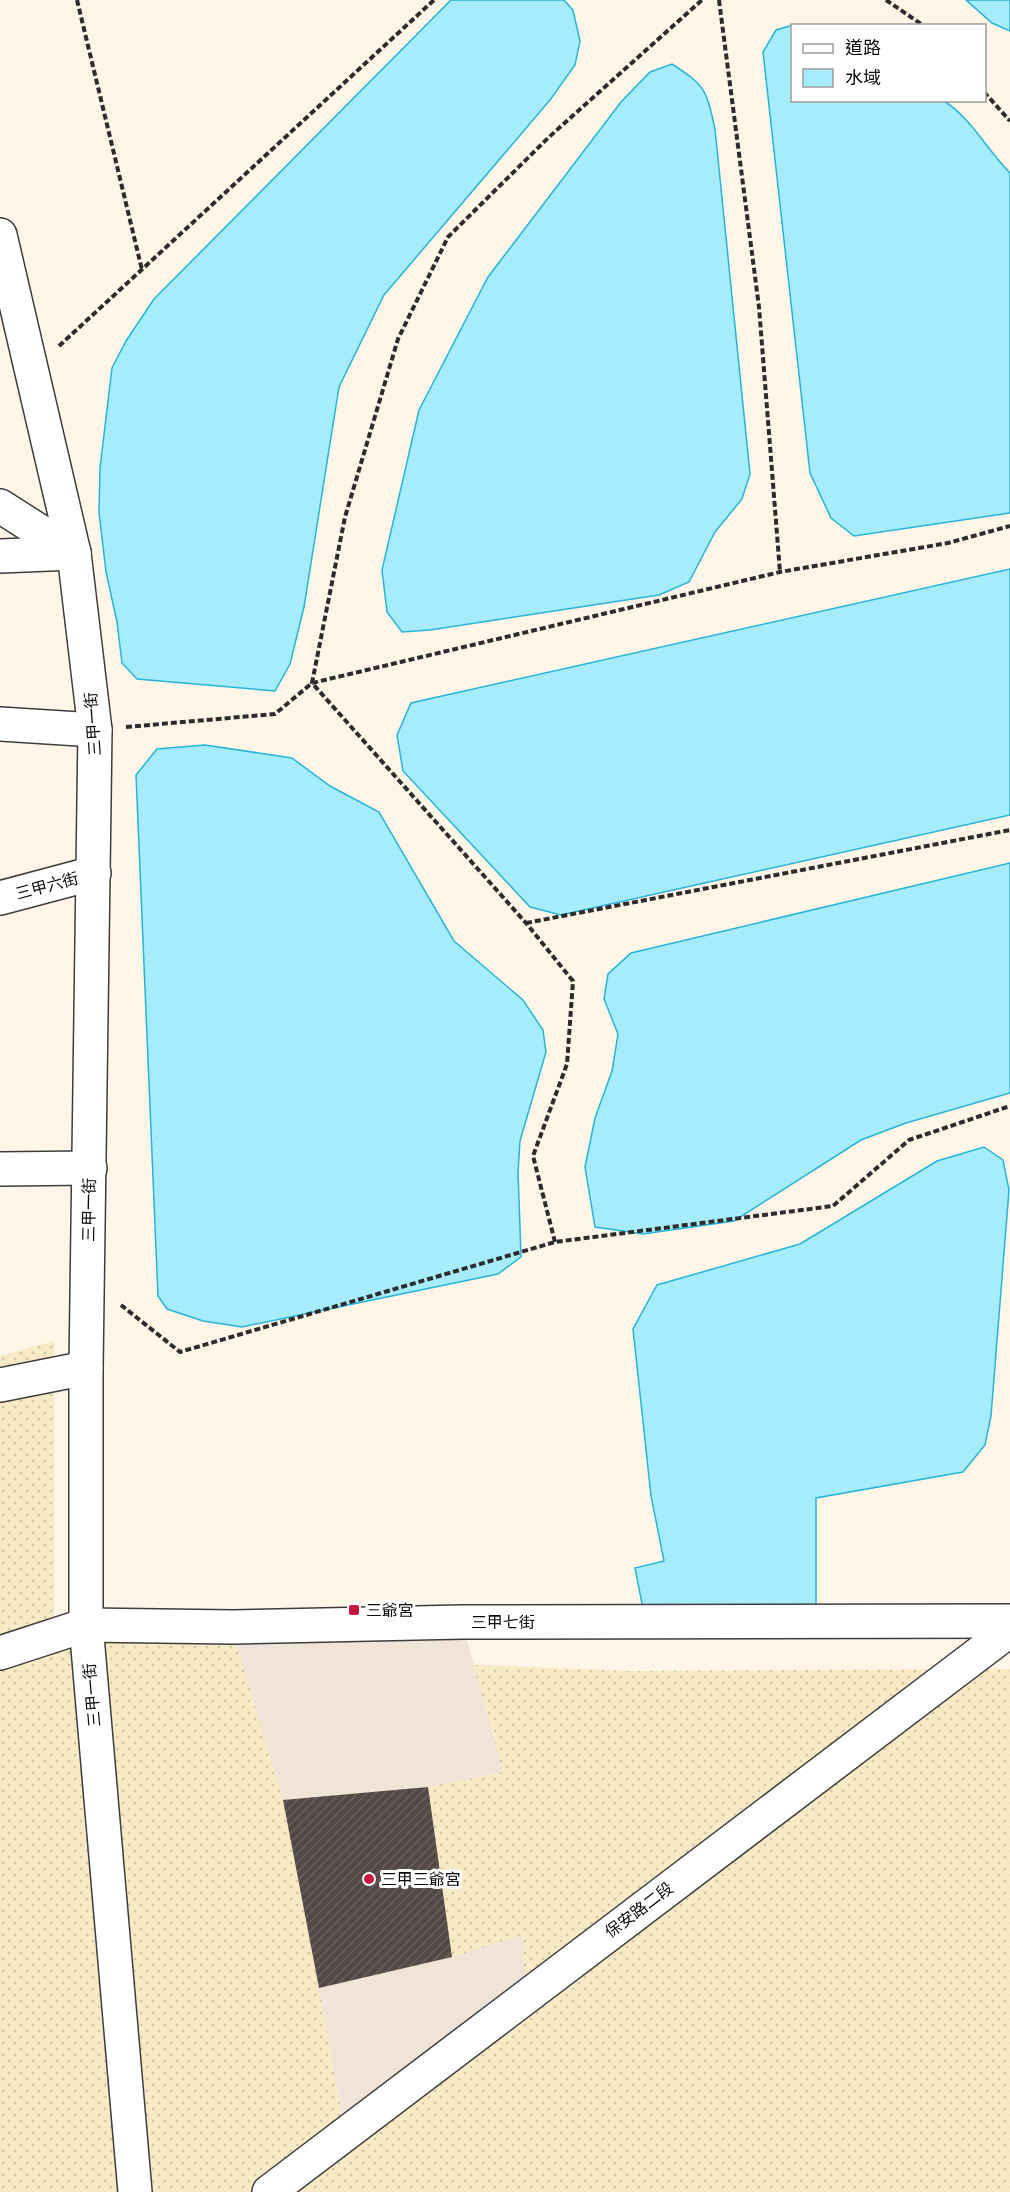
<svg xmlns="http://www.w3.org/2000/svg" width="1010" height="2192" font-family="'Crimson Pro','Noto Sans TC',serif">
	<defs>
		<pattern id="farmland-dots" width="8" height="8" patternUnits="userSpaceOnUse" patternTransform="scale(1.5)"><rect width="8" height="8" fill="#f8eac5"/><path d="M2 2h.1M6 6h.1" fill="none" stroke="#d3c7a8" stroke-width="1.8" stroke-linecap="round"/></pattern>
		<pattern id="building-hatch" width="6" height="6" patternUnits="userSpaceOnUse" patternTransform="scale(1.5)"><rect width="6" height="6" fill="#544946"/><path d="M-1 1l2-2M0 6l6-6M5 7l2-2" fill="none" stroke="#685f5c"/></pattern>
	</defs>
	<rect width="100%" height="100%" fill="#fff6e8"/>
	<path fill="url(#farmland-dots)" d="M54,1341V1647L88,1649L86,1625L234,1636L240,1655L627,1671L1010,1669V2192H0V1356Z"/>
	<g fill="#efe4d7">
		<path d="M462,1622L503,1772L428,1787L283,1800L234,1636Z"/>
		<path d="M522,1935L526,1995L345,2132L319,1988L452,1957Z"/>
	</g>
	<g fill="#a7ecfc" stroke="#26b4da" stroke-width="1.5">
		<path d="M451,0H564L573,10L580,41L575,65L550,100L384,295L339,387L304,607L290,664L275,691L137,679L122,663L117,622L106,572L99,512L100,468L112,368L126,341L154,299Z"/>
		<path d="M966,0H1010V31L992,23Z"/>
		<path d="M793,25H799L792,26V100L944,101C971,118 987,150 1010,173V513L854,536L831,518L810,473L763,52L776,30Z"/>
		<path d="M672,64C706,86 706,89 715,129L750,474L742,499L715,532L689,582L659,595L430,630L402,632L387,612L382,570L419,410L488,277L621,102L650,72Z"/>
		<path d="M1010,569V815L561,915L530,907L403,771L397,735L411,703Z"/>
		<path d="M205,745L292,758L330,786L379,812L454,941L523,1000L543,1030L546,1052L520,1141L518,1172L521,1257L498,1274L242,1327L203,1321L167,1309L158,1296L136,775L157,749Z"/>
		<path d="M1010,863V1093L906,1123L861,1140L734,1221L643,1234L595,1227L585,1167L595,1118L612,1071L618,1034L604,999L608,974L631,953Z"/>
		<path d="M984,1147L1003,1160L1009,1190L991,1416L985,1445L963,1472L816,1498V1605L644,1614L635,1568L664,1561L651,1496L633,1329L657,1285L800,1244L937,1161Z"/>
	</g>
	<path fill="url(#building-hatch)" d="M428,1787L452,1957L319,1988L283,1800Z"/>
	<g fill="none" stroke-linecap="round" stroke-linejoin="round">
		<g stroke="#3d3d3d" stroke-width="36">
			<g id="minor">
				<path d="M0,235L74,553L95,730L86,1368V1625L135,2192"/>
				<path d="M0,506L74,553"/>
				<path d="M0,556L74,553"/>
				<path d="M0,724L95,730"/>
				<path d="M0,898L94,873"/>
				<path d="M0,1169L90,1168"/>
				<path d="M0,1385L86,1368"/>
				<path d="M0,1653L86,1625L233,1627L462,1622L1010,1621"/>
				<path d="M269,2192L1010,1630"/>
			</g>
		</g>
		<g stroke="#2c2c2c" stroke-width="4" stroke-dasharray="6 3" stroke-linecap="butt">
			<path d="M77,0L142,270"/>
			<path d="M719,0L759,307L780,572"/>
			<path d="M886,0L924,26"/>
			<path d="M984,92L1010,121"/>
			<path d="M59,346L434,0"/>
			<path d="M126,727L275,714L312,683L780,572L948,543L1010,526"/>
			<path d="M526,923L1010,830"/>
			<path d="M555,1242L533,1156L567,1064L573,981L526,923L312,683L345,517L398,339L448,237L548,138L702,0"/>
			<path d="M121,1305L180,1352L555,1242L833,1206L909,1140L1010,1106"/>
		</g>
		<use href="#minor" stroke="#fff" stroke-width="33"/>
	</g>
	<g fill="#c7163f" stroke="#fff" stroke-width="2">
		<rect x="348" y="1604" width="12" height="12" rx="3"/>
		<circle cx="369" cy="1879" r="6"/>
	</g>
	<g text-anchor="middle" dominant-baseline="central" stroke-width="6" stroke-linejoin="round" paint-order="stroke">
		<g font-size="16" fill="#0a0a0a" stroke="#fff">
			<text transform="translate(93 724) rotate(-94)">三甲一街</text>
			<text transform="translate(47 886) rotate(-15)">三甲六街</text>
			<text transform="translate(89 1210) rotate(-89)">三甲一街</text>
			<text x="503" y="1622">三甲七街</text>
			<text transform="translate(92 1695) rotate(-95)">三甲一街</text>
			<text transform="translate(639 1910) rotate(-37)">保安路二段</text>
		</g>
		<g font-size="16" fill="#0a0a0a" stroke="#fff" text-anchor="start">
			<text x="366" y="1610">三爺宮</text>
			<text x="381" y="1879">三甲三爺宮</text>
		</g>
	</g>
	<rect x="791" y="24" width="195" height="78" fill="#ffffff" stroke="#9d9d9d" stroke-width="1.5"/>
	<rect x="803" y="44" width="30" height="9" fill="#ffffff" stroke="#9d9d9d" stroke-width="1.5"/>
	<text x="845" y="54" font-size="18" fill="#0a0a0a">道路</text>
	<rect x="803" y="69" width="30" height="18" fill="#a7ecfc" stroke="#9d9d9d" stroke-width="1.5"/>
	<text x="845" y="84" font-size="18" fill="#0a0a0a">水域</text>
</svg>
